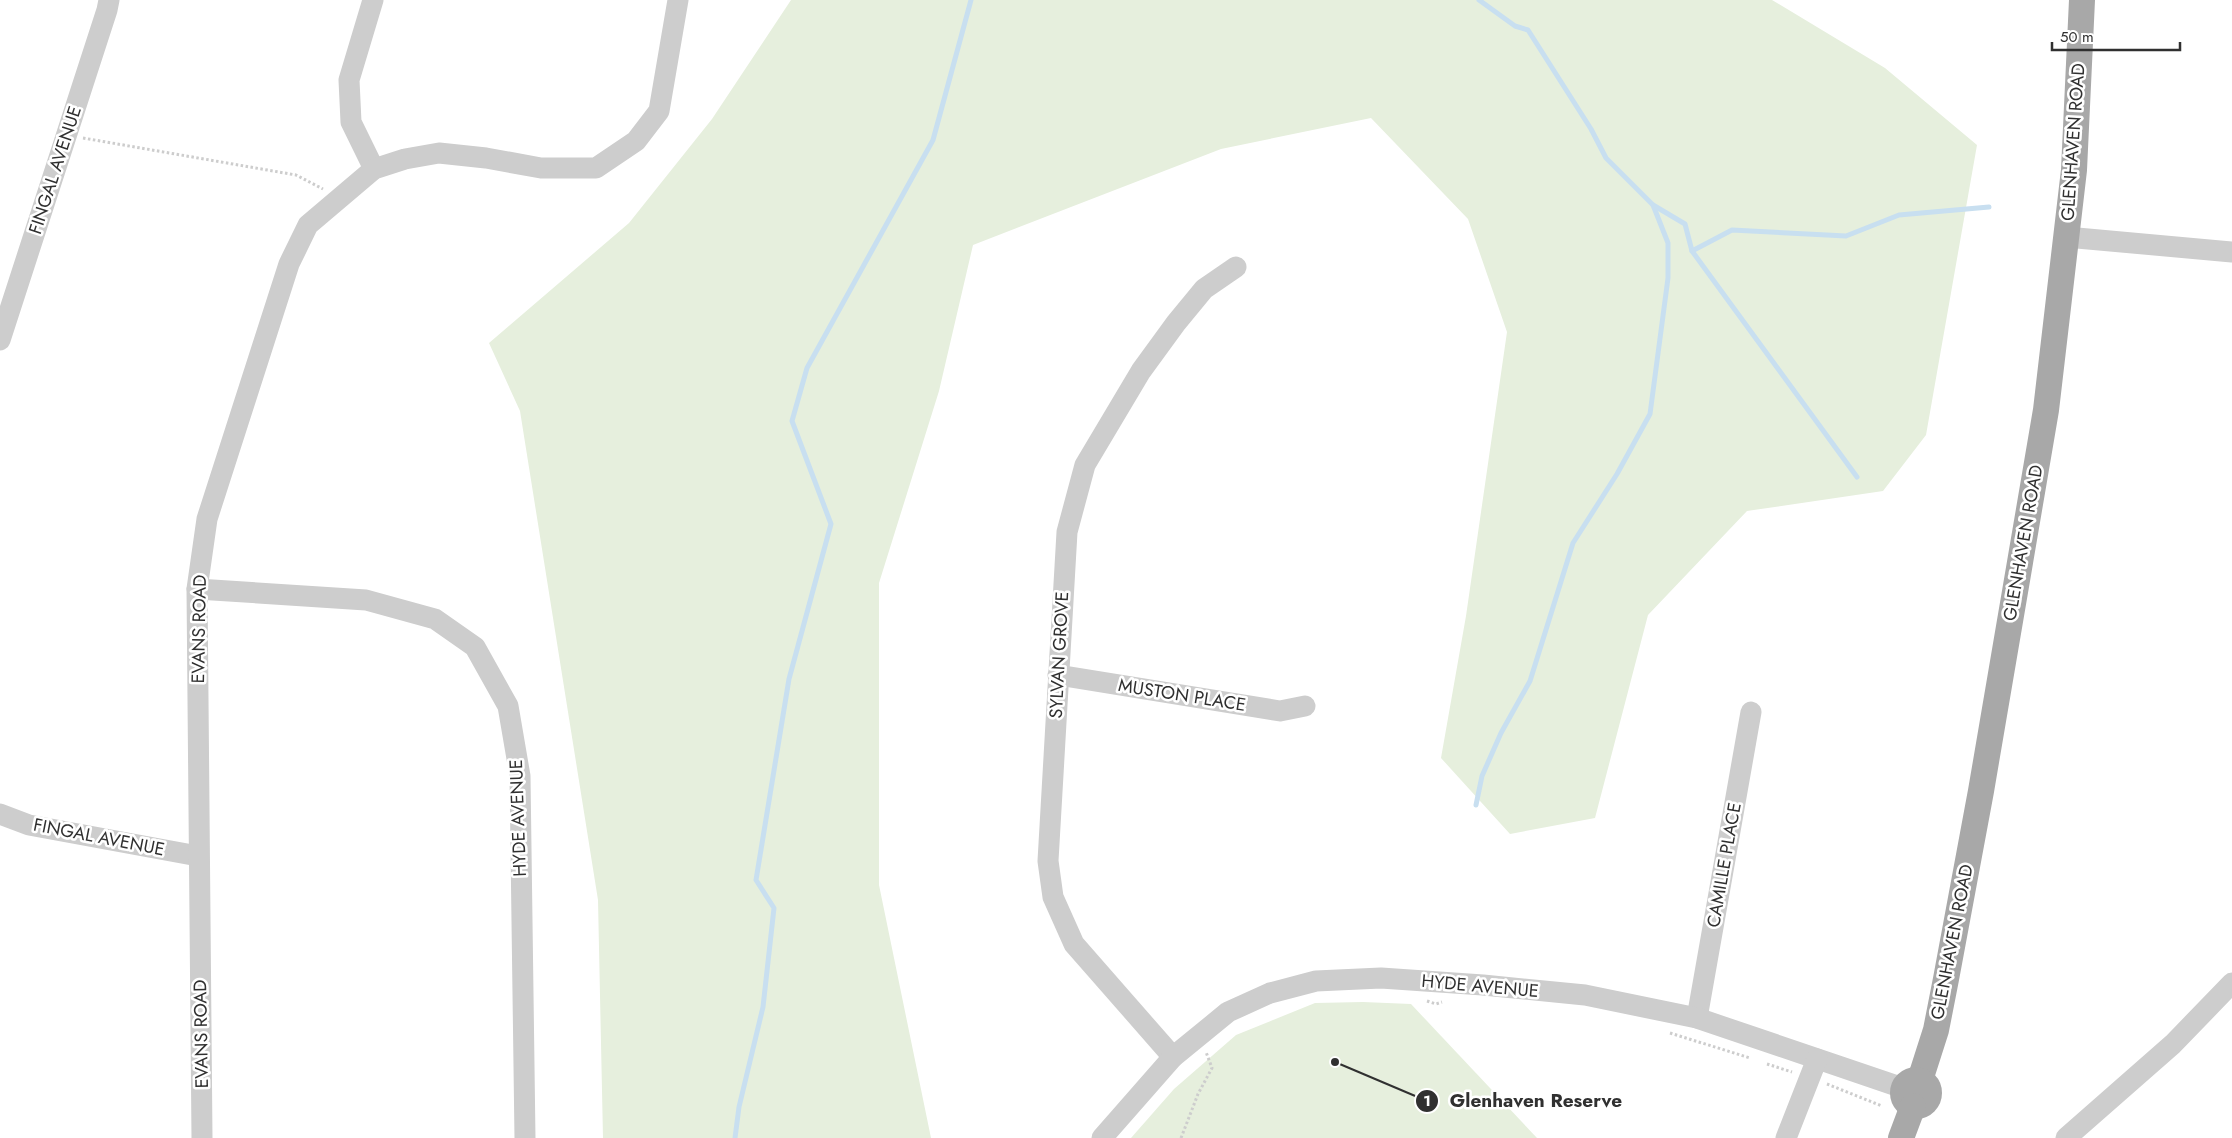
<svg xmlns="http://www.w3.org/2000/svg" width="2232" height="1138" font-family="Jost,sans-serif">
	<rect width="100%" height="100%" fill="#fff"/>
	<g fill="#e6efdd">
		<path d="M791,0H1772L1885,68L1977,145L1926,435L1883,491L1747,511L1648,615L1595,818L1510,834L1441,758L1466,616L1507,332L1468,219L1371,118L1221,149L973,245L939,391L879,583V885L931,1138H603L598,900L520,411L489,343L629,223L712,119Z"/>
		<path d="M1363,1002L1411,1004L1537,1138H1131L1174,1089L1236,1035L1315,1003Z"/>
	</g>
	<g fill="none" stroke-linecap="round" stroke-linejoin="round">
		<g stroke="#c8dff0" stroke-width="5">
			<path d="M1479,0L1515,26L1528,30L1591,129L1606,158L1653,205L1685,224L1692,251L1857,477"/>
			<path d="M1692,251L1732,230L1846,236L1899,215L1989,207"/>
			<path d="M1476,805L1482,776L1501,733L1530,681L1573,543L1617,474L1650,414L1668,278V243L1653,205"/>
			<path d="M735,1138L739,1107L763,1007L774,908L756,880L789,679L831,524L792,421L807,368L933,140L971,0"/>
		</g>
		<g stroke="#cdcdcd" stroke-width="3" stroke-dasharray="2.5 2.5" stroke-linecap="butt">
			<path d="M83,138L296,175L323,189"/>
			<path d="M1427,1001L1436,1004L1442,1002"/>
			<path d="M1670,1033L1750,1058"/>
			<path d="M1767,1064L1792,1072"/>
			<path d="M1827,1084L1882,1106"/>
			<path d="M1181,1138L1198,1094L1212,1068L1206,1052"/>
		</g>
		<g stroke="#cdcdcd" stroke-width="21">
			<path d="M373,0L349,80L351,122L374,169"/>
			<path d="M2066,237L2232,252"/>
			<path d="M0,340L107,10L109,0"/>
			<path d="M197,589L366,600L435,619L475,647L508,706L520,776L525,1138"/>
			<path d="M1058,675L1280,711L1305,706"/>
			<path d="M0,814L29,825L198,856"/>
			<path d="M1697,1018L1751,712"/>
			<path d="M1173,1057L1074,944L1053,897L1048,861L1067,532L1085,465L1141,371L1176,323L1204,289L1236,267"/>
			<path d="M202,1138L197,589L207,519L289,264L308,225L374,169L405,159L439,153L486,158L541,168H596L636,141L659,111L678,0"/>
			<path d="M1102,1138L1173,1057L1228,1012L1270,993L1316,981L1381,978L1483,985L1585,995L1697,1018L1903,1088"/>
			<path d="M1786,1138L1817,1059"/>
			<path d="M2066,1138L2173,1044L2232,983"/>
		</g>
		<g stroke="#a8a8a8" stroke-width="26">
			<path d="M1920,1080L1936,1030L1946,979L1981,791L2046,410L2074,170L2082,0"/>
			<circle cx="1916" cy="1093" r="13"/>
			<path d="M1901,1138L1913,1106"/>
		</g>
	</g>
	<g text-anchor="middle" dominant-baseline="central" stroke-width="5" stroke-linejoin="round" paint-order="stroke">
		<g font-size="18" fill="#303030" stroke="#fff">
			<text transform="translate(2073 142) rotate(-86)">GLENHAVEN ROAD</text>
			<text transform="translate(55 170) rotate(-72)">FINGAL AVENUE</text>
			<text transform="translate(2023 543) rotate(-80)">GLENHAVEN ROAD</text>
			<text transform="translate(199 629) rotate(-89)">EVANS ROAD</text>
			<text transform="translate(1059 655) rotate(-87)">SYLVAN GROVE</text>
			<text transform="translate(1182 695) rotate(9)">MUSTON PLACE</text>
			<text transform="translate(518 818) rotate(-92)">HYDE AVENUE</text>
			<text transform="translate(99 837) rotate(11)">FINGAL AVENUE</text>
			<text transform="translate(1724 865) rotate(-80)">CAMILLE PLACE</text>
			<text transform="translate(1952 942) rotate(-79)">GLENHAVEN ROAD</text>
			<text transform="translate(1480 986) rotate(5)">HYDE AVENUE</text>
			<text transform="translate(201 1034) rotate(-91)">EVANS ROAD</text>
		</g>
	</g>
	<path fill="none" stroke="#303030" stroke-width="2" d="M1335 1062L1427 1101"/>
	<g fill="#303030" stroke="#fff" stroke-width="2">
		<circle cx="1335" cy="1062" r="5"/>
		<circle cx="1427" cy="1101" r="12"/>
	</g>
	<g font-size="15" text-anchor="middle" font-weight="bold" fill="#fff">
		<text x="1427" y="1106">1</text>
	</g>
	<g font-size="19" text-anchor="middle" font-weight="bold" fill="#303030" stroke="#fff" stroke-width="5" stroke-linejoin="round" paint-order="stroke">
		<text x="1536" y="1107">Glenhaven Reserve</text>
	</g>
	<path d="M2052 42v8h128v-8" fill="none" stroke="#303030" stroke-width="2.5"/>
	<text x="2060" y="42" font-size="15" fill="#303030" stroke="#ffffff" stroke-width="4" paint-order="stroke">50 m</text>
</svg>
